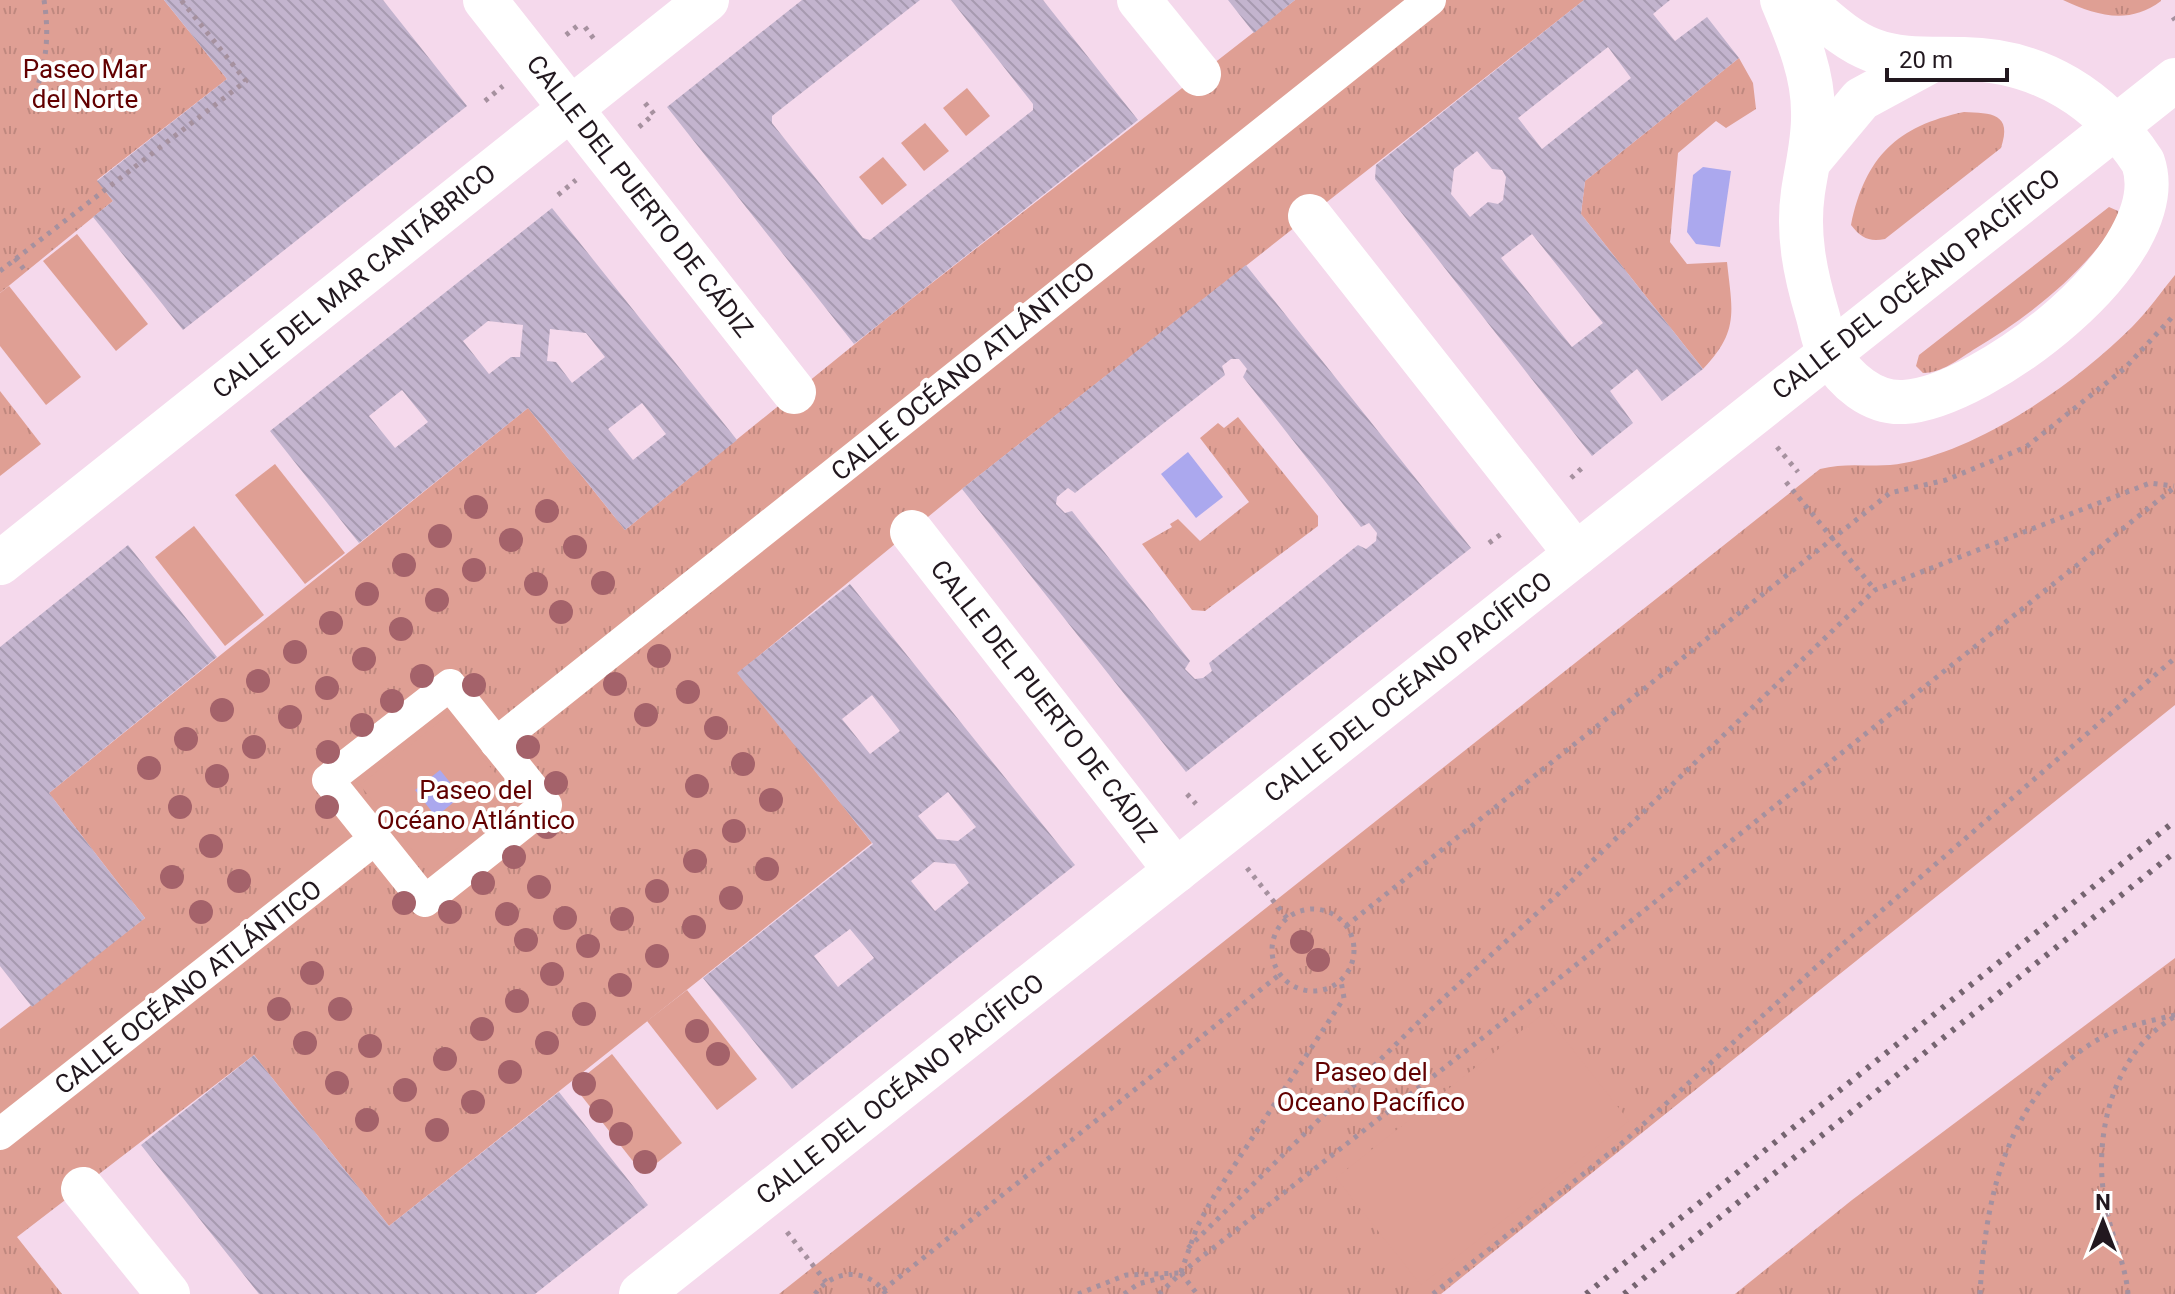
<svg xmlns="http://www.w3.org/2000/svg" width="2175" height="1294" font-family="Roboto,sans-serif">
	<defs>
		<pattern id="grass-tufts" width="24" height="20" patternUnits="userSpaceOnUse" patternTransform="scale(2)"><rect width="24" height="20" fill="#df9f94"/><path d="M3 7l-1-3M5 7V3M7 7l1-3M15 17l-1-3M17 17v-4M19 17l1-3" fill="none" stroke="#bf887f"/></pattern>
		<pattern id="building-back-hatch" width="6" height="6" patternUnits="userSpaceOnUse" patternTransform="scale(2)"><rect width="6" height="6" fill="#c3b4ce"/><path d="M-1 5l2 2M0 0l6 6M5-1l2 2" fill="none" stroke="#a79ab0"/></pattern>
	</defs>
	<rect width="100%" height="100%" fill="#f5d9ec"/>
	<g fill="url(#grass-tufts)">
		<path d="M0,0H164L227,79L97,180L113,201L0,293Z"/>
		<path d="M1295,0H1584L962,489L738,673L872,843L389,1226L254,1055L17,1237L62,1294H0V1029L145,918L49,793L528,408L625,530L887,318Z"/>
		<path d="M2063,0H2161V1C2129,25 2097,16 2063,0Z"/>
		<path d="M1739,58L1753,83L1756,109L1726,128L1716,121L1678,153L1670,242L1687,264L1727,262C1732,310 1740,331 1703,369L1581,214L1585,181Z"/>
		<path d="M1964,112C1991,113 2013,113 2001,148L1885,239C1869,242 1861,238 1851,225C1865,157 1897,126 1964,112Z"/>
		<path d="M2109,207L2118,211L2120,218C2082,275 2031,315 1973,350C1958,360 1941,373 1923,373L1916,366L1919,355Z"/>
		<path d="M2175,275V705L1441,1294H779L1820,469C1850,461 1876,469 1904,463C1983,448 2076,383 2132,327C2148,311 2161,292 2175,275Z"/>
		<path d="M0,391L41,444L0,476Z"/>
		<path d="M1238,417L1318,516V526L1205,611L1192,610L1142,544L1172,527L1170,524L1178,519L1200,541L1249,502L1200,438L1218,423L1224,428Z"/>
		<path d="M2175,958V1294H1735L1852,1200Z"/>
	</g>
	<g fill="#df9f94">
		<path d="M967,88L990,116L966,136L943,108Z"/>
		<path d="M925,123L949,151L924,171L901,143Z"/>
		<path d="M883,157L907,185L882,205L859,177Z"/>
		<path d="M77,234L148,324L116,351L43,261Z"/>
		<path d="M9,286L81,377L46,405L0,346V293Z"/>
		<path d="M275,464L345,553L305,584L235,495Z"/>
		<path d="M194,526L264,615L225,646L155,557Z"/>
		<path d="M448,715L517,800L429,871L360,785Z"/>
		<path d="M687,990L757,1079L717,1110L647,1021Z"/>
		<path d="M1544,1013L1629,1121L1421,1285L1336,1178Z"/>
		<path d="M612,1054L682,1143L643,1174L573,1085Z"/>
	</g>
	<g fill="#aba8ee">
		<path d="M1703,167L1731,171L1720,247L1696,244L1687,232L1693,175Z"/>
		<path d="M1188,452L1223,497L1196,518L1161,474Z"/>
		<path d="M440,770L461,796L436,817L415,790Z"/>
	</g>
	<g fill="url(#building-back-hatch)" fill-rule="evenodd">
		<path d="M164,0H383L467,106L183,330L93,217L113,201L97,181L227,79Z"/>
		<path d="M802,0H920L772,116V123L863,238L870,240L1033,110V104L951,0H1043L1138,120L854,344L667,107Z"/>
		<path d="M1228,0H1295L1254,33Z"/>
		<path d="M1584,0H1670L1653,14L1675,41L1707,17L1739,58L1585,181L1581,214L1703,369L1662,401L1637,369L1610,391L1633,423L1592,456L1375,179L1376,165ZM1608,47L1631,78L1542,149L1518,118ZM1477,151L1492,169L1502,170L1506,177L1503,200L1498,204L1488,202L1470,217L1451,194L1454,169ZM1532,234L1603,323L1572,347L1501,258Z"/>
		<path d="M552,208L737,440L625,530L528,408L359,543L270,431ZM488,321L523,325L520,357H511L489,374L463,341ZM550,329L586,333L605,357L572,383L556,362L547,361ZM402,390L428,422L395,448L369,416ZM642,403L666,434L633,460L608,429Z"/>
		<path d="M1246,265L1471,548L1186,772L962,489ZM1231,359H1239L1247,369L1243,377L1361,527L1369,523L1377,533L1376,541L1366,549L1358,545L1209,663L1212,671L1203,678L1195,679L1185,669L1190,661L1072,511L1065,513L1056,504L1057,497L1068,488L1075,493L1225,375L1222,366Z"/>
		<path d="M128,545L217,657L49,793L145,918L32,1007L0,966V647Z"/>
		<path d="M850,584L1075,865L792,1089L703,978L873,844L737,673ZM872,695L900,731L870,754L842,719ZM948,792L976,827L958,841L937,839L918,816ZM934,862L955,864L969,883L935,911L911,881ZM850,929L874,958L838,987L814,956Z"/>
		<path d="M254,1055L389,1226L559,1092L648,1205L535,1294H259L141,1145Z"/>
	</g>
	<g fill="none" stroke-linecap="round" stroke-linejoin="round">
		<g stroke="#a6919f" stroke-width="5" stroke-dasharray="4 6" stroke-linecap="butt">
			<path d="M2173,17L2175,20"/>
			<path d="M585,27L594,39"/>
			<path d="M566,35L581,23"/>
			<path d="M485,101L503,86"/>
			<path d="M32,102C46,66 50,38 44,0"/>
			<path d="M639,127L654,114L645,103"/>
			<path d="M558,195L576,180"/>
			<path d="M15,258L27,273"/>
			<path d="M0,271L246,81L181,0"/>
			<path d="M1777,447L1798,472"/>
			<path d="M1571,478L1582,468"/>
			<path d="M1786,482L1875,590"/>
			<path d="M1489,543L1504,532"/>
			<path d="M1187,794L1196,804"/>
			<path d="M1247,868L1287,918"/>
			<circle cx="1313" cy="950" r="41"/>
			<path d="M1346,926L1890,493L1946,480L2026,447L2125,368L2175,314"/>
			<path d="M787,1232L826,1282"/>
			<path d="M1188,1248L1436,1005L1557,895L1875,590L2150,483L2174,486"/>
			<path d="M1181,1272L1197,1227L1211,1201L1344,998L1341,981"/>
			<path d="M1181,1273L1197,1294"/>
			<path d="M883,1290L1279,975"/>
			<path d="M815,1294C833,1269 868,1267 886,1294"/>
			<path d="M1078,1294L1126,1275L1180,1273"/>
			<path d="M1124,1294L1138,1284L1172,1275"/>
			<path d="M1159,1294L1181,1273L1562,976L2175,487"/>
			<path d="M1433,1294L1626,1140L1815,968L2175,658"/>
			<path d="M1980,1294C1985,1201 2005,1102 2089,1045C2114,1028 2146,1022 2175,1015"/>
			<path d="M2128,1294C2126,1267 2114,1242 2108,1216C2090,1146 2109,1055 2174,1017"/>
		</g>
		<g stroke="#fff" stroke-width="32">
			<path d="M450,685L546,805L425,901L328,780Z"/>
			<path d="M496,743L1430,0"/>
			<path d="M0,1134L375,839"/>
		</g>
		<g stroke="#fff" stroke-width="44">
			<path d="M485,0L794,392"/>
			<path d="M1139,0L1199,74"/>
			<path d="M1782,0C1797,36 1813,72 1813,112C1814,140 1807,165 1803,192C1797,234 1805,273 1817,313C1821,326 1823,343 1830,354C1845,380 1872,404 1904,402C1982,398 2175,255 2143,162C2102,99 2040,60 1964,59C1934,58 1900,61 1872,50C1845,40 1824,18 1802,0"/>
			<path d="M1811,159L1861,99L1933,60"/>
			<path d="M1310,216L1576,554"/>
			<path d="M912,532L1176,871"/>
			<path d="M0,563L707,0"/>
			<path d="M83,1189L168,1294"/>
			<path d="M641,1294L2175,80"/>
		</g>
		<g stroke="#756470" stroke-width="6" stroke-dasharray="4 8" stroke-linecap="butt">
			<path d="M1586,1294L2175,821"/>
			<path d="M1624,1294L2175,852"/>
		</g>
	</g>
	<g fill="#a4626a">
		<circle cx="476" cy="507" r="12"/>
		<circle cx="547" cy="511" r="12"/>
		<circle cx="440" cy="536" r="12"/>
		<circle cx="511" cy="540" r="12"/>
		<circle cx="575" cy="547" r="12"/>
		<circle cx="404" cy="565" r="12"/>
		<circle cx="474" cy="570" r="12"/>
		<circle cx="603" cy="583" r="12"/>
		<circle cx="536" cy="584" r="12"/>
		<circle cx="367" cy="594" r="12"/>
		<circle cx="437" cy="600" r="12"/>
		<circle cx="561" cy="612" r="12"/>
		<circle cx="331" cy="623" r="12"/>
		<circle cx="401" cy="629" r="12"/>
		<circle cx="295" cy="652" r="12"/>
		<circle cx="659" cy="656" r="12"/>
		<circle cx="364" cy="659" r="12"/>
		<circle cx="422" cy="676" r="12"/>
		<circle cx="258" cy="681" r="12"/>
		<circle cx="615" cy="684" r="12"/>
		<circle cx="474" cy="685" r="12"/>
		<circle cx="327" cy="688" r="12"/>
		<circle cx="688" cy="692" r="12"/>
		<circle cx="392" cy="701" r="12"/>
		<circle cx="222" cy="710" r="12"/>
		<circle cx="646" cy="715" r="12"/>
		<circle cx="290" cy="717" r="12"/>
		<circle cx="362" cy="725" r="12"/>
		<circle cx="716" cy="728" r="12"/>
		<circle cx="186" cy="739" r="12"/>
		<circle cx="254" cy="747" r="12"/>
		<circle cx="528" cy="747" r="12"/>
		<circle cx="328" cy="752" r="12"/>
		<circle cx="743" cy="764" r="12"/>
		<circle cx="149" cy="768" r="12"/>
		<circle cx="217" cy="776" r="12"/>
		<circle cx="556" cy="783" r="12"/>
		<circle cx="697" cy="786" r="12"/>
		<circle cx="771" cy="800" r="12"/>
		<circle cx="180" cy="807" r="12"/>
		<circle cx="327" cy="807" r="12"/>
		<circle cx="547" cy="827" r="12"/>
		<circle cx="734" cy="831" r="12"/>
		<circle cx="211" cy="846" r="12"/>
		<circle cx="514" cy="857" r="12"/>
		<circle cx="695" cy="861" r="12"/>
		<circle cx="767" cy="869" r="12"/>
		<circle cx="172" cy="877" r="12"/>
		<circle cx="239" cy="881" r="12"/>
		<circle cx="483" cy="883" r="12"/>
		<circle cx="539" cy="887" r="12"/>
		<circle cx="657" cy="891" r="12"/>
		<circle cx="731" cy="898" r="12"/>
		<circle cx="404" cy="903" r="12"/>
		<circle cx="201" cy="912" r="12"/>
		<circle cx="450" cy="912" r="12"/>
		<circle cx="507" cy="914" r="12"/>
		<circle cx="565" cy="918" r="12"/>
		<circle cx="622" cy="919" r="12"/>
		<circle cx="694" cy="927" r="12"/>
		<circle cx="526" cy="940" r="12"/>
		<circle cx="1302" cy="942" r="12"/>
		<circle cx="588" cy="946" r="12"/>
		<circle cx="657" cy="956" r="12"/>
		<circle cx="1318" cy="960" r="12"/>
		<circle cx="312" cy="973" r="12"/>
		<circle cx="552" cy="974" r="12"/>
		<circle cx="620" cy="985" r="12"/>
		<circle cx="517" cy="1001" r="12"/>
		<circle cx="279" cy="1009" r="12"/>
		<circle cx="340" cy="1009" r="12"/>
		<circle cx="584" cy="1014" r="12"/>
		<circle cx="482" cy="1029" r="12"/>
		<circle cx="697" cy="1031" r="12"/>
		<circle cx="305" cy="1043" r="12"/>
		<circle cx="547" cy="1043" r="12"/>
		<circle cx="370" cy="1046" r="12"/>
		<circle cx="718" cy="1054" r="12"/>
		<circle cx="445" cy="1059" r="12"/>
		<circle cx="510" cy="1072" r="12"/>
		<circle cx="337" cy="1083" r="12"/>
		<circle cx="584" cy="1084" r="12"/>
		<circle cx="405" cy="1090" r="12"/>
		<circle cx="473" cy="1102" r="12"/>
		<circle cx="601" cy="1111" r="12"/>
		<circle cx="367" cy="1120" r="12"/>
		<circle cx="437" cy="1130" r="12"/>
		<circle cx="621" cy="1134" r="12"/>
		<circle cx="645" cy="1162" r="12"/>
	</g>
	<g text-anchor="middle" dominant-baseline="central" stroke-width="8" stroke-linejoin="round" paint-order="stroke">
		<g font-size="26" fill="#620000" stroke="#fff">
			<text x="85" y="69">Paseo Mar<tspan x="85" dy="30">del Norte</tspan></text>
			<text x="476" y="790">Paseo del<tspan x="476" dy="30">Océano Atlántico</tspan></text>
			<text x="1371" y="1072">Paseo del<tspan x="1371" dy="30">Oceano Pacífico</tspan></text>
		</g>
		<g font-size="26" fill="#22181f" stroke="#fff">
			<text transform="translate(640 196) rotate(52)">CALLE DEL PUERTO DE CÁDIZ</text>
			<text transform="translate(354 281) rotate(-39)">CALLE DEL MAR CANTÁBRICO</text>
			<text transform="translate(1916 284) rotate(-38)">CALLE DEL OCÉANO PACÍFICO</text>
			<text transform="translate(963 371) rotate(-39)">CALLE OCÉANO ATLÁNTICO</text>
			<text transform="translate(1408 687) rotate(-38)">CALLE DEL OCÉANO PACÍFICO</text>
			<text transform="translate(1044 701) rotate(52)">CALLE DEL PUERTO DE CÁDIZ</text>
			<text transform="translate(188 987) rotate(-38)">CALLE OCÉANO ATLÁNTICO</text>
			<text transform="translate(900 1089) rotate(-38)">CALLE DEL OCÉANO PACÍFICO</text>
		</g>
	</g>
	<g transform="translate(2103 1222)" stroke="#ffffff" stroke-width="6" paint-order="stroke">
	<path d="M0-6L14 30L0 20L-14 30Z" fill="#22181f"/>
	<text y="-12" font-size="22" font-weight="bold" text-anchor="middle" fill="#22181f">N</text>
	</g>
	<path d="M1887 68v12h120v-12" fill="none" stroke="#22181f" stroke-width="4"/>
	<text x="1899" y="68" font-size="24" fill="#22181f" stroke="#ffffff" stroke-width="6" paint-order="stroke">20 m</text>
</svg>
